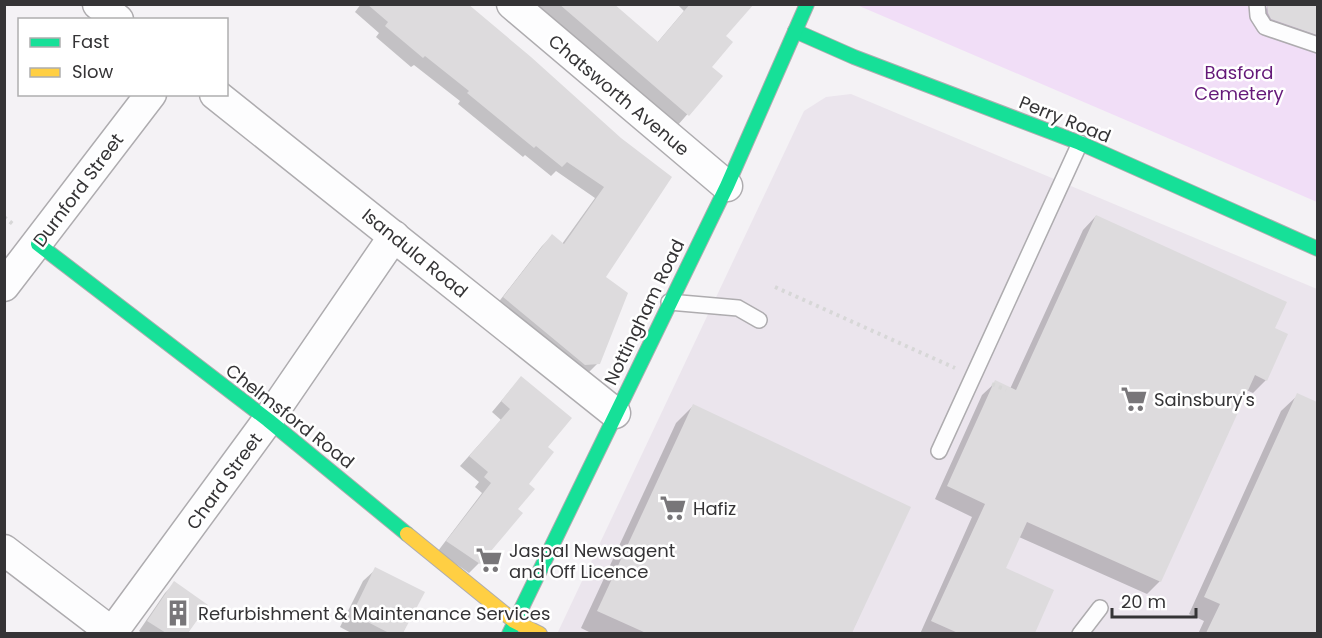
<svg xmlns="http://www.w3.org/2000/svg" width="1322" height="638" font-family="Poppins,sans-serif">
	<rect width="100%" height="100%" fill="#f4f2f5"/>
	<path fill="#ebe5ed" d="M851,94L1317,289V633L557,634L804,111L826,97Z"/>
	<path fill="#f1def7" d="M857,5H1317V202Z"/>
	<g fill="#0003">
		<path d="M361,4H465L620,139L604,278L598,363L588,373L494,308L542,246L552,236L562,244L595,198L556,171L551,176L525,155L523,157L458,104L460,101L414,65L411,67L376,37L379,33L355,12Z"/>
		<path d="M536,4H613L657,43L684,11L677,4H741L710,68L721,76L677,126Z"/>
		<path d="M1268,4H1318V39L1305,48L1258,32Z"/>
		<path d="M1096,216L1273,329L1266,380L1253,393L1246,390L1160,581L1147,594L1019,537L1004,569L1052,590L1033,634H920L972,517L935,499L982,395L996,382L1010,389L1083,230Z"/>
		<path d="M512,388L527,484L516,509L479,563L469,573L438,551L482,493L475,487L479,482L460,466L501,420L492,412Z"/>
		<path d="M1298,395L1318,404V634H1198L1204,621L1189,614L1281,411Z"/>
		<path d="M693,406L909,507L851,634H593L581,628L676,423Z"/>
		<path d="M376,569L423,593L402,634H353L340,627L363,581Z"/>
		<path d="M175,583L206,605L187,634H143L139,631L165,593Z"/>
	</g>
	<g fill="#dddbdd">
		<path d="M367,4H468L531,57L621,138L672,177L606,277L628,293L600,364L585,365L503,297L552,234L564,244L604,187L567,162L562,167L536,146L534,148L467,93L469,91L425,56L423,58L385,26L388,22Z"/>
		<path d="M559,4H614L658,42L690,4H754L726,36L733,42L712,67L723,76L689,116Z"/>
		<path d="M1267,4H1317V35L1271,19L1268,13Z"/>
		<path d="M1096,215L1287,302L1275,328L1288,334L1267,381L1255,375L1161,582L1027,522L1006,568L1054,590L1035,633H958L931,621L985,504L947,486L995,380L1016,390Z"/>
		<path d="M521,376L572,418L548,447L554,452L529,484L535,489L518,509L523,513L480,564L446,541L491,483L484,477L488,472L469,456L510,409L501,401Z"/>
		<path d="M1297,393L1317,402V633H1206L1220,604L1204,597Z"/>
		<path d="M693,404L911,507L852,633H646L597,611Z"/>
		<path d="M375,567L425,592L403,633H389L352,614Z"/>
		<path d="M174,581L208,605L188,633H166L147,621Z"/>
	</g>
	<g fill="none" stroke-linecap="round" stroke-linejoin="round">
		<g stroke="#aeacaf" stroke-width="18">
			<g id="lane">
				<path d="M1257,4L1258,16L1265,27L1318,45"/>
				<path d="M669,302L738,308L759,320"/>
				<path d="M939,451L1080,143"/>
				<path d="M1080,634L1100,608"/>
			</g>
		</g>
		<g stroke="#aeacaf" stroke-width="33">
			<g id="street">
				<path d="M98,4L118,20"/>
				<path d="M512,4L727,186"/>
				<path d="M215,94L615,413"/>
				<path d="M4,286L151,94"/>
				<path d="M4,550L114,634"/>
				<path d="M111,634L268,420L394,236"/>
			</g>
		</g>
		<g stroke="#aeacaf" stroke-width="16">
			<g id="fast">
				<path d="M795,31L854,57L1080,143L1318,249"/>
				<path d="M38,244L268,420L407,534"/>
				<path d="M509,634L727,186L807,4"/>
			</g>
		</g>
		<g stroke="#aeacaf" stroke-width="16">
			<path id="slow" d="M407,534L514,621L540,634"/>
		</g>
		<g stroke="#d7d7d7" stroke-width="4" stroke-dasharray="3 4.5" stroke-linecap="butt">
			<path d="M4,217L14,225"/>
			<path d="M775,287L955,368"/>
			<path d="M992,384L1006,390"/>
		</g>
		<use href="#lane" stroke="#fdfdfe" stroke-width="15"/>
		<use href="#street" stroke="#fdfdfe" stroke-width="30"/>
		<use href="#fast" stroke="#16e098" stroke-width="14"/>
		<use href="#slow" stroke="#ffcf43" stroke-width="14"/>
	</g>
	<defs>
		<g id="supermarket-bare" transform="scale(2.07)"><path d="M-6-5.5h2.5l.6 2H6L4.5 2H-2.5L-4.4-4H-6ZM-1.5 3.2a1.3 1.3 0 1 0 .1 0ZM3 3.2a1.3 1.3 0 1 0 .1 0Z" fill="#787679" stroke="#fff" stroke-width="2.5" paint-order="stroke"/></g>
		<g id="building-bare" transform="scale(2.07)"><path d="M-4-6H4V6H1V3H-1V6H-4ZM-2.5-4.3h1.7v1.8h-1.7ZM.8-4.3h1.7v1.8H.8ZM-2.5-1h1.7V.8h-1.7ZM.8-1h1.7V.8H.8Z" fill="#787679" stroke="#fff" stroke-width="2.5" paint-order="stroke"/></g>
	</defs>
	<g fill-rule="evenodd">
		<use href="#supermarket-bare" x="1134" y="399"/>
		<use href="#supermarket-bare" x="673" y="508"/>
		<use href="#supermarket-bare" x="489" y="560"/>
		<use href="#building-bare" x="178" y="613"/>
	</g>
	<g text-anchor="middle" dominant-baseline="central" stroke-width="5" stroke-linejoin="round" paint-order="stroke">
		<g font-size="18" fill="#651979" stroke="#fff">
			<text x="1239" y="72">Basford<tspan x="1239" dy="21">Cemetery</tspan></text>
		</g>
		<g font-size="18" fill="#353436" stroke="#fff">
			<text transform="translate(619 95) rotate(40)">Chatsworth Avenue</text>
			<text transform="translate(1065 119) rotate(22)">Perry Road</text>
			<text transform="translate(78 190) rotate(-53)">Durnford Street</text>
			<text transform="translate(415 253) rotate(39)">Isandula Road</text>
			<text transform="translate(644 312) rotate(-64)">Nottingham Road</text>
			<text transform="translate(290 416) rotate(38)">Chelmsford Road</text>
			<text transform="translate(224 481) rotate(-54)">Chard Street</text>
		</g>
		<g font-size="18" fill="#353436" stroke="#fff" text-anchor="start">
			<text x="1154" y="399">Sainsbury's</text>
			<text x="693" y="508">Hafiz</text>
			<text x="509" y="550">Jaspal Newsagent<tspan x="509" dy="21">and Off Licence</tspan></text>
			<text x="198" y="613">Refurbishment &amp; Maintenance Services</text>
		</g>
	</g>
	<rect width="1322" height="638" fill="none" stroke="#353436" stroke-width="12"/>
	<rect x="18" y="18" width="210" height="78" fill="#ffffff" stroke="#aeaeaf" stroke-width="1.5"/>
	<rect x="30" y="38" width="30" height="9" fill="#16e098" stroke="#aeaeaf" stroke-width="1.5"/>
	<text x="72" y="48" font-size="18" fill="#353436">Fast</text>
	<rect x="30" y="68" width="30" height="9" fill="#ffcf43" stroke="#aeaeaf" stroke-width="1.5"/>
	<text x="72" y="78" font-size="18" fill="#353436">Slow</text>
	<path d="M1112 608v9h84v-9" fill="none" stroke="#353436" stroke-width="3"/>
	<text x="1121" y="608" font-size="18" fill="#353436" stroke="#ffffff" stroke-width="4.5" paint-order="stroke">20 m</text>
</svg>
